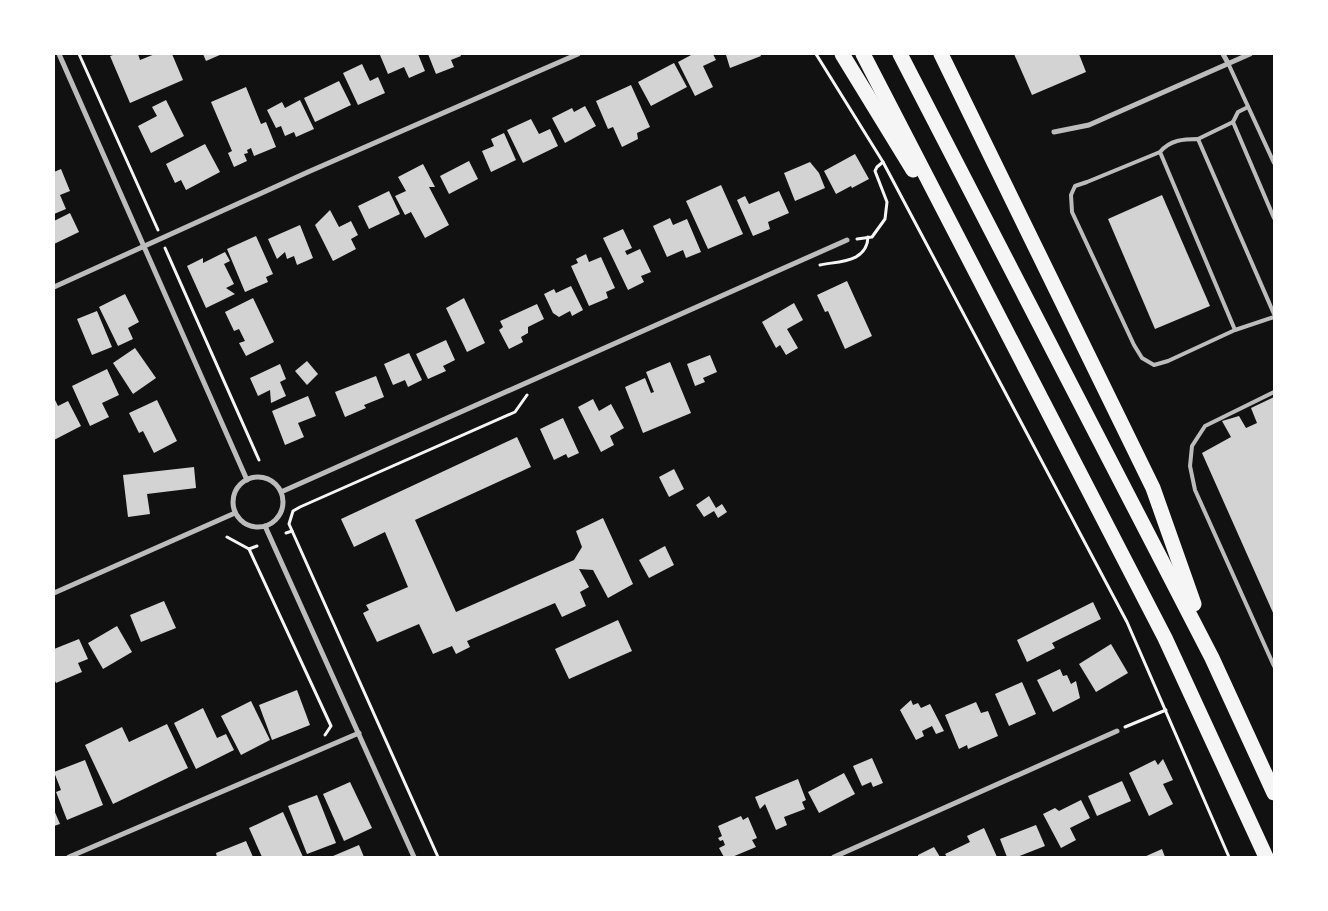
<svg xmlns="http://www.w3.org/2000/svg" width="1328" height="911" font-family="'Noto Serif',serif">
	<rect width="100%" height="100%" fill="#111"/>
	<g fill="#d3d3d3">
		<path d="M116,54H138L140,60L155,54H172L183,80L130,103L110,56Z"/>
		<path d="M203,54H222L206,61Z"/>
		<path d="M385,54H418L425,71L409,78L404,67L388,74L380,55Z"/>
		<path d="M428,54H460L461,56L451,60L454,67L436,74Z"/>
		<path d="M693,54H713L716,60L703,66L713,87L695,96L678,62Z"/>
		<path d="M729,54H760L761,56L730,68L726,55Z"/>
		<path d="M1014,54H1079L1086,72L1032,95Z"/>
		<path d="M674,63L687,87L651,106L638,82Z"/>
		<path d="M362,64L370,81L378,77L385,93L358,105L343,73Z"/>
		<path d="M339,81L351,105L315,122L304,98Z"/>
		<path d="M631,85L650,127L637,133L638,139L622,147L613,127L608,129L596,101Z"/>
		<path d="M246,87L261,124L266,122L276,147L254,156L251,148L247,150L248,153L244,154L247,161L234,167L228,153L232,151L211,102Z"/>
		<path d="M166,100L184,136L151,153L138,126L157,116L152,107Z"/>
		<path d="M300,100L314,129L296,137L294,132L285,136L281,126L276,128L267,110L282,102L285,108Z"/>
		<path d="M585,106L596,126L565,143L552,118L572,108L574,112Z"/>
		<path d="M531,119L539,134L550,129L558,146L523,163L507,130Z"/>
		<path d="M504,133L516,160L491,172L482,151L494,146L491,139Z"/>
		<path d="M205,144L220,172L186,190L181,180L175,183L166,164Z"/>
		<path d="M855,154L869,179L852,188L851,186L836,194L824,171Z"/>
		<path d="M469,161L478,179L449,194L440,176Z"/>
		<path d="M810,162L819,173L825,188L795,201L784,173Z"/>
		<path d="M423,164L435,187H429L449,225L425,238L411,212L405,215L395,196L406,191L398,177Z"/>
		<path d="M61,169L70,191L60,195L66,209L54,214V172Z"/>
		<path d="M721,185L743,234L708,249L686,201Z"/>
		<path d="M389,191L400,214L369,229L358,206Z"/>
		<path d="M779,191L789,213L768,222L770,229L753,236L737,200L745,196L749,204Z"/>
		<path d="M1162,195L1210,306L1155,329L1108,219Z"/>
		<path d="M330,210L339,227L351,221L358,235L351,239L356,249L333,261L315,225Z"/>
		<path d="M70,213L79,232L54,244V221Z"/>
		<path d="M670,218L673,225L687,219L701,252L686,258L683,250L667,257L653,226Z"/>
		<path d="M300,225L313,258L297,265L294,256L287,259L285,252L277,259L268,239Z"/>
		<path d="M623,229L632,248L625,251L627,255L640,249L651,272L641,276L644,282L628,290L603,238Z"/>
		<path d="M256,236L273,274L266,277L268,282L245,292L227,249Z"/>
		<path d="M225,252L230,261L224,264L234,284L226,288L235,294L206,308L187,266L203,258V263Z"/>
		<path d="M586,254L589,262L601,257L615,288L606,292L608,298L589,306L571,266L578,263L576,259Z"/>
		<path d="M847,281L872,336L845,349L828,311L825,312L817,295Z"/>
		<path d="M571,286L583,310L572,316L570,311L559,317L553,313L544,294L554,289L556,293Z"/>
		<path d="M125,294L139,322L128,328L133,339L118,346L99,307Z"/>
		<path d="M253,298L274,342L246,356L239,343L245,341L239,329L234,331L225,312Z"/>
		<path d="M464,298L485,343L467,352L446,308Z"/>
		<path d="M794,303L803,320L787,329L798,348L786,355L780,345L776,348L762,322Z"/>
		<path d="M537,304L544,319L528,327V333L521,337L523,342L509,349L499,330L503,327L500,321Z"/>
		<path d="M97,311L112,347L92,355L77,319Z"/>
		<path d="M446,340L455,360L443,366L446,371L428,379L416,354Z"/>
		<path d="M135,348L156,378L133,394L113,363Z"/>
		<path d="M409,353L422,380L408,387L405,380L393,385L384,364Z"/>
		<path d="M710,355L717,372L703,378L705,382L695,386L687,364Z"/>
		<path d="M307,361L318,374L307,385L295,371Z"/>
		<path d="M670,362L691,413L643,433L625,387L645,378L651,393L654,392L646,372Z"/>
		<path d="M280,364L286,379L280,382L286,396L271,403L270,390L258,396L250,378Z"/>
		<path d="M107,369L119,395L102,403L109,417L90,426L72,386Z"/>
		<path d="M376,376L384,397L364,405L366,408L345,417L335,392Z"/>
		<path d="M308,396L316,416L298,423L304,437L285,445L272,411Z"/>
		<path d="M1274,397V615L1202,453L1231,437L1222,421L1239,416L1246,428L1257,423L1251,408Z"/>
		<path d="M54,398L58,406L68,401L81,426L54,440Z"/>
		<path d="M593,399L599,411L611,404L624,428L610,436L614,445L601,452L578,407Z"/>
		<path d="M157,400L177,441L154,453L143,431L139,433L129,413Z"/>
		<path d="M563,418L579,453L568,458L566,454L554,460L540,429Z"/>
		<path d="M517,437L531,467L415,520L456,612L574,560L582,547L576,531L603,518L633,584L608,598L593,570L579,569L589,587L580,592L586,606L562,617L555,603L467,641L470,647L456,654L452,646L433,654L419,624L377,642L363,613L369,610L366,605L408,587L385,532L354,547L341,519Z"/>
		<path d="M194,467L196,488L147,494L150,514L128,517L123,475Z"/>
		<path d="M674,469L684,489L669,497L659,477Z"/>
		<path d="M709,496L716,508L722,504L727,512L718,518L714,511L704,517L696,505Z"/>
		<path d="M665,546L674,565L649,578L639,560Z"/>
		<path d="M164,601L176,628L141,642L130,615Z"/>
		<path d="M1093,602L1101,619L1052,643L1055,648L1027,662L1017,640Z"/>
		<path d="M618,620L632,651L569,679L555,649Z"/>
		<path d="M117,626L132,652L103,669L88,643Z"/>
		<path d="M79,639L88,659L78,663L82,672L56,683L54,679V649Z"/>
		<path d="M1111,644L1128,673L1096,692L1079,664Z"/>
		<path d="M1060,669L1063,676L1067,675L1071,684L1076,681L1080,698L1053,712L1037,680Z"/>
		<path d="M1022,682L1036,714L1009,726L995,694Z"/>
		<path d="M297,690L310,725L272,740L259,705Z"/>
		<path d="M911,700L913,705L918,703L921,708L930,704L944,731L936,734L932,726L922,731L924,736L916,740L900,710Z"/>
		<path d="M251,701L270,740L241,755L221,716Z"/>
		<path d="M976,702L981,713L988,711L998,736L968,749L967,745L959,749L945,715Z"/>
		<path d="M203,708L217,738L226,734L234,750L196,769L174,723Z"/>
		<path d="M167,724L188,768L113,804L85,745L122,727L129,742Z"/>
		<path d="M872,758L883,783L873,787L871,782L862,786L853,766Z"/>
		<path d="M1163,759L1173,780L1163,784L1173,804L1149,816L1129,773L1155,760L1158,765Z"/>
		<path d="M85,760L103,805L67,820L56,792L61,790L54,772Z"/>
		<path d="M844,773L855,794L819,813L808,792Z"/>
		<path d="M798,779L806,800L802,802L805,809L784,817L787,825L776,830L765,804L760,809L755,797Z"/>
		<path d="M1122,781L1131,801L1097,816L1088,796Z"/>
		<path d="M350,782L372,828L344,841L323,794Z"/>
		<path d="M317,795L336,843L307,854L288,806Z"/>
		<path d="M1081,800L1090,818L1070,828L1076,840L1061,848L1043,814L1055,808L1059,811Z"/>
		<path d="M54,810L60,824L54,826Z"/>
		<path d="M283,812L303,857H262L249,828Z"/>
		<path d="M741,816L743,820L748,817L757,838L752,840L756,847L732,857H724L719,848L725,845L723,840L720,841L718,838L722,836L718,826Z"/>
		<path d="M1036,825L1045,846L1017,857H1007L1000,839Z"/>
		<path d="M984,828L997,857H947L945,854L970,842L967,836Z"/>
		<path d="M246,841L253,857H217L216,853Z"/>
		<path d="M359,845L364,857H333V856Z"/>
		<path d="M934,847L940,857H918V855Z"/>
		<path d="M1162,849L1165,857H1144Z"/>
	</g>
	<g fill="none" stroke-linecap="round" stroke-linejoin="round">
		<g stroke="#f5f5f5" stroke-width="3">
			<path d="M79,54L158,230"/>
			<path d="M816,54L883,162L1127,622L1229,857"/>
			<path d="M857,239L872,237L885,219L887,202L875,171L877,167L883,162"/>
			<path d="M165,248L259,460"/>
			<path d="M820,265C838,261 867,263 868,237"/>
			<path d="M286,533L292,531"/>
			<path d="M227,537L249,549L257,546"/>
			<path d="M249,549L331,726L325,735"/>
			<path d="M1125,727L1166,710"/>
			<path d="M438,857L289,524L293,511L300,507L515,412L527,395"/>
		</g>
		<g stroke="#bcbcbc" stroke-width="4">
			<path d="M1228,63L1274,163"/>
			<path d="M1248,107L1238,112L1233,122L1274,218"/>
			<path d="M1198,139L1233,122"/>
			<path d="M1160,152L1087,182L1075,186L1071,195L1072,212L1134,345L1142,358L1154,365L1168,361L1235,330"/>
			<path d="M1274,314L1198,139C1183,139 1170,140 1160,152L1235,330L1274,317"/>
			<path d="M1274,392L1205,426L1192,446L1190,466L1195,490L1274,666"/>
		</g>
		<g stroke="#bcbcbc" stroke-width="5">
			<path d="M59,54L247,480"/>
			<path d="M1223,54L1228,63"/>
			<path d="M1054,132L1089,125L1250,54"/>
			<path d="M54,287L308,172L578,54"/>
			<circle cx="258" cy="502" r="25"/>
			<path d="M281,492L847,240"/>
			<path d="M265,526L414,857"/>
			<path d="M54,593L235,513"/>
			<path d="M69,857L359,733"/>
			<path d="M834,857L1117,731"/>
		</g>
		<g stroke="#f5f5f5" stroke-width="15">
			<path d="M842,54L913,170"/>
			<path d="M863,54L1165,638L1266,857"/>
			<path d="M900,54L1212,658L1274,793"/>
			<path d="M941,54L1153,488L1194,604"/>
		</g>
	</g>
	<rect width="1328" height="911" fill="none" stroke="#ffffff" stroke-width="110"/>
</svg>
